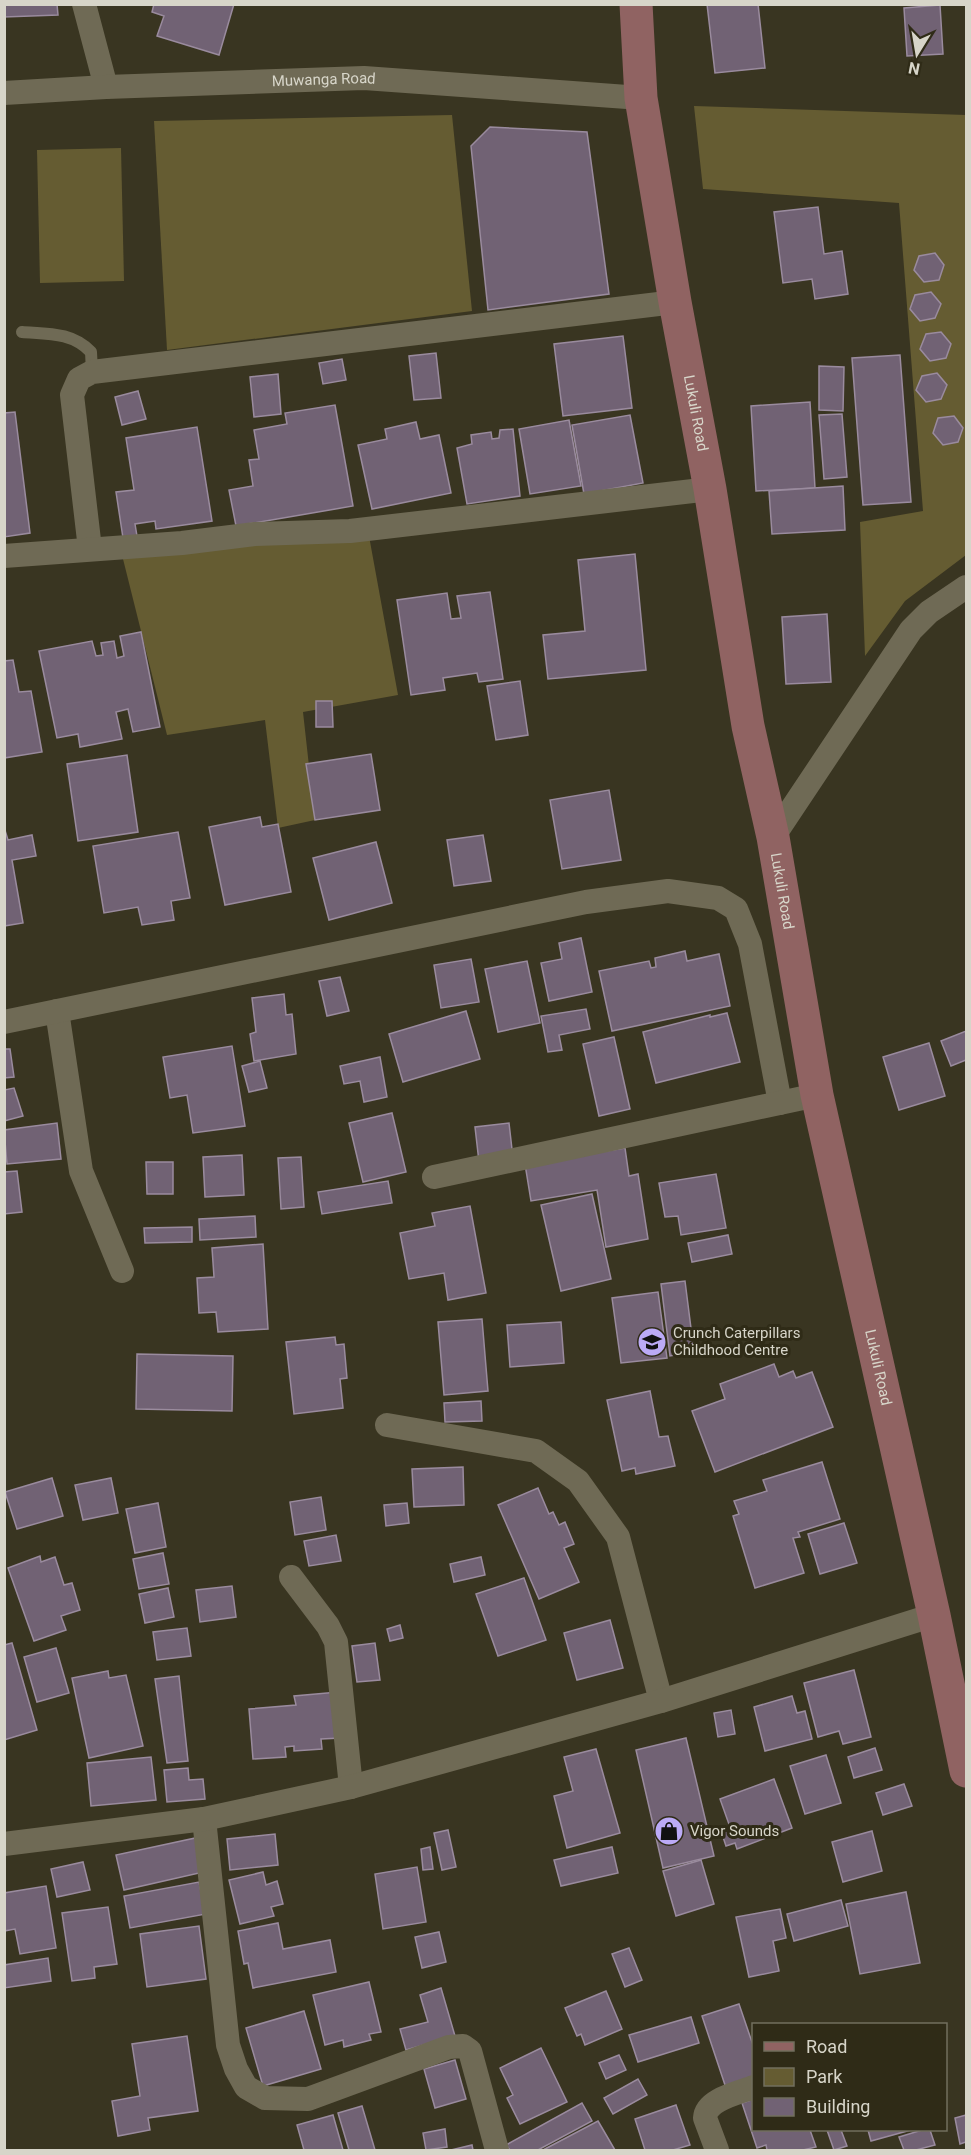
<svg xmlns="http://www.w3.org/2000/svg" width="971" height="2155" font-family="Roboto,sans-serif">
	<rect width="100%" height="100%" fill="#393521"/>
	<g fill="#655c32">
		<path d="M694,106L966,115V555L905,601L865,656L860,522L923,511L899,203L703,189Z"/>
		<path d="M452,115L472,311L167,350L154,121Z"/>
		<path d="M121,148L124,281L40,283L37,150Z"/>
		<path d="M369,536L398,695L303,712L315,820L278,828L265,720L167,735L120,547Z"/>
	</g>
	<g fill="#716274" stroke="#9a8b9e" stroke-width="1.5">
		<path d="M4,4H57L58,15L4,17Z"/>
		<path d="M154,4H234L219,55L157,36L164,16L152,12Z"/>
		<path d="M707,4H758L765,68L715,73Z"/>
		<path d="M940,5L943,54L907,56L904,8Z"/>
		<path d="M490,127L587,132L609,294L488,310L471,146Z"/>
		<path d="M818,207L824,254L842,251L848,294L815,299L812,279L783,283L774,212Z"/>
		<path d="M935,253L944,265L939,280L924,282L914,270L919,256Z"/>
		<path d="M931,292L941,304L935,318L920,321L910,309L915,295Z"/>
		<path d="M941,332L951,344L946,358L930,361L920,349L926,334Z"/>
		<path d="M623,336L632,408L563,416L554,344Z"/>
		<path d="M436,353L441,398L414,400L409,356Z"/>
		<path d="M900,355L911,502L863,505L852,358Z"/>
		<path d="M342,359L346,380L323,384L319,363Z"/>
		<path d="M819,366L844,367L843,411L819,410Z"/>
		<path d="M937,373L947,385L941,399L926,402L916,390L922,376Z"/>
		<path d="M278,374L281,414L254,417L250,377Z"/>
		<path d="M138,391L146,419L122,425L115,397Z"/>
		<path d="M810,402L815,488L756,491L751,406Z"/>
		<path d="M335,405L353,506L236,526L229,490L253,486L249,460L259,459L254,430L287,424L285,413Z"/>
		<path d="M15,412L30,533L4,537V413Z"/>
		<path d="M842,414L847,477L824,479L819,415Z"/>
		<path d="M630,415L643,483L584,494L572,425Z"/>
		<path d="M954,416L963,428L958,442L943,445L933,433L938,418Z"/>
		<path d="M569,420L581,486L530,494L519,429Z"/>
		<path d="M416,422L420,439L439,435L451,493L372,509L358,445L387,439L385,429Z"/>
		<path d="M197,427L212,521L156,529L155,521L135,524L137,536L123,538L116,492L134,490L126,438Z"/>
		<path d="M513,429L520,496L467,504L457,448L472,444L471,435L491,432L492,439L499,438L500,430Z"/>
		<path d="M843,486L845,530L772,534L769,491Z"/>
		<path d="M635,554L646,670L548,679L543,635L585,631L578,560Z"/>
		<path d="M490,592L503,679L479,682L477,673L443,678L445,690L411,695L397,600L447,593L451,619L461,618L457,596Z"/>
		<path d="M827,614L831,682L786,684L782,617Z"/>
		<path d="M141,632L160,727L133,732L128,709L116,712L122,739L80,747L78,734L57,738L39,651L92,641L96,656L103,655L101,643L114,641L117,658L124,656L120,636Z"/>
		<path d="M13,660L19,692L31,691L42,752L4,758V661Z"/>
		<path d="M520,681L528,735L496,740L487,686Z"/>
		<path d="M316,701H332L333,727H316Z"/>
		<path d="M371,754L380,810L315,820L306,764Z"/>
		<path d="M127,755L138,832L78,841L67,764Z"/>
		<path d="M609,790L621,860L562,869L550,800Z"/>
		<path d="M260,817L262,827L278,824L291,892L225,905L209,827Z"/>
		<path d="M4,827L8,840L32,835L36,856L12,860L23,923L4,926Z"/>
		<path d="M178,832L190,898L171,901L174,920L142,925L138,907L104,913L93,846Z"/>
		<path d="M483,835L491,881L454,886L447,840Z"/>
		<path d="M376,842L392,903L329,920L313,858Z"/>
		<path d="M581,938L592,992L549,1001L541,963L562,959L559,943Z"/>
		<path d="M685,951L687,961L719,954L730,1006L612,1031L599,971L649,961L651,968L656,967L655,958Z"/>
		<path d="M471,959L479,1002L441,1008L434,965Z"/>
		<path d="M527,961L540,1023L498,1032L485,969Z"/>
		<path d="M340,977L349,1011L327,1016L319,981Z"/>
		<path d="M284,994L286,1015L292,1014L296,1054L254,1061L250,1034L256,1032L252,998Z"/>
		<path d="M586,1009L590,1029L559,1035L562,1050L548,1052L541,1016Z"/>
		<path d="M466,1011L480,1059L403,1082L389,1034Z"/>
		<path d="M727,1013L740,1062L656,1083L643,1032L710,1015V1017Z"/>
		<path d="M966,1031V1060L951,1066L941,1041Z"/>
		<path d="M614,1037L630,1109L599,1116L583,1044Z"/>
		<path d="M929,1043L945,1096L899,1110L883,1057Z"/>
		<path d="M232,1046L245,1126L193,1133L187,1095L170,1098L163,1057Z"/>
		<path d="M4,1049H10L14,1077L4,1078Z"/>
		<path d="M380,1057L387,1097L364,1102L360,1081L344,1084L340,1066Z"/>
		<path d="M260,1061L267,1088L249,1092L242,1066Z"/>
		<path d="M14,1088L23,1116L4,1121V1090Z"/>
		<path d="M392,1113L406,1172L363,1182L349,1123Z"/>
		<path d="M57,1123L61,1159L7,1164L4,1130Z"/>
		<path d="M509,1123L513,1158L479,1162L475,1127Z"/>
		<path d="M625,1148L629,1176L638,1174L648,1239L606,1247L597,1190L531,1201L525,1164Z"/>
		<path d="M242,1155L244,1195L205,1197L203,1157Z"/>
		<path d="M301,1157L304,1207L281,1209L278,1158Z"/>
		<path d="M146,1162H173V1194H147Z"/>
		<path d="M17,1171L22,1212L4,1214V1172Z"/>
		<path d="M716,1174L726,1228L681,1235L678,1216L665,1217L659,1183Z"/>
		<path d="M388,1181L392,1203L322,1214L318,1192Z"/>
		<path d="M592,1194L611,1279L561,1291L541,1205Z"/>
		<path d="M470,1206L486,1293L448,1300L444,1273L409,1279L400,1233L435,1226L432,1213Z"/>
		<path d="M255,1216L256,1237L200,1240L199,1219Z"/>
		<path d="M192,1227V1242L145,1243L144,1228Z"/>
		<path d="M728,1235L732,1254L692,1262L688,1243Z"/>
		<path d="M263,1244L268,1329L218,1332L216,1312L199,1313L197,1278L214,1277L212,1248Z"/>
		<path d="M685,1281L694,1352L670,1356L661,1284Z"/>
		<path d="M658,1292L667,1358L621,1363L612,1298Z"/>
		<path d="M482,1319L488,1391L444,1395L438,1322Z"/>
		<path d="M561,1322L564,1363L510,1367L507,1325Z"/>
		<path d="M335,1337L336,1345L344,1344L347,1378L340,1379L343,1408L294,1414L286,1342Z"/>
		<path d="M137,1354L233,1356L232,1411L136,1409Z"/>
		<path d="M774,1364L779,1377L793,1371L796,1378L812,1372L833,1427L715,1472L692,1411L725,1399L720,1384Z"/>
		<path d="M650,1391L659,1437L668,1436L675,1466L636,1474L635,1468L622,1471L607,1400Z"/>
		<path d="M481,1401L482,1421L445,1422L444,1403Z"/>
		<path d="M822,1462L840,1519L798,1532L800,1537L793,1538L804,1573L755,1588L733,1516L739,1514L734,1501L767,1491L763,1480Z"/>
		<path d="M463,1467L464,1505L414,1507L412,1469Z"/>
		<path d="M52,1478L63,1516L17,1529L5,1492Z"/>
		<path d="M111,1478L118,1513L83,1520L75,1485Z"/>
		<path d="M538,1488L549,1514L553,1512L559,1525L565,1522L574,1544L564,1548L579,1582L539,1599L498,1505Z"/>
		<path d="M321,1497L326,1530L295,1535L290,1502Z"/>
		<path d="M158,1503L166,1547L135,1553L126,1509Z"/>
		<path d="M407,1503L409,1523L386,1526L384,1505Z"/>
		<path d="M844,1523L857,1563L820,1574L808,1534Z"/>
		<path d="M336,1535L341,1561L309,1566L304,1541Z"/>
		<path d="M163,1553L169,1584L139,1589L133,1559Z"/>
		<path d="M40,1556L41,1562L55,1557L64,1585L72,1583L80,1610L61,1616L66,1630L34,1641L8,1568Z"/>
		<path d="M481,1557L485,1575L454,1582L450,1564Z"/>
		<path d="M524,1578L546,1640L498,1656L476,1594Z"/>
		<path d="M232,1586L236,1617L200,1622L196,1590Z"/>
		<path d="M168,1588L174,1617L145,1623L139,1594Z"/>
		<path d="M610,1620L623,1668L577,1680L564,1633Z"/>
		<path d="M400,1625L403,1638L390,1641L387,1629Z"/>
		<path d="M187,1628L191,1656L157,1660L153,1632Z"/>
		<path d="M12,1643L37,1730L4,1740V1645Z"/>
		<path d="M375,1643L380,1680L357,1682L352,1646Z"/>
		<path d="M56,1648L69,1693L37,1702L24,1657Z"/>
		<path d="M854,1670L871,1737L843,1744L839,1731L818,1737L804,1683Z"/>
		<path d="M108,1671L109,1678L126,1675L143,1746L89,1758L72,1678Z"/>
		<path d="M179,1676L188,1761L167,1763L155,1679Z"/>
		<path d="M338,1692L341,1738L321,1739L322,1749L294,1751V1746L285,1747L286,1757L253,1759L249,1709L296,1705L294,1696Z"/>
		<path d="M792,1696L797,1713L805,1711L812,1739L765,1751L754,1707Z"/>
		<path d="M731,1710L735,1734L718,1737L714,1713Z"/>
		<path d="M686,1738L714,1856L663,1868L636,1750Z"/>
		<path d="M875,1748L882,1770L854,1778L848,1757Z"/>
		<path d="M596,1749L620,1833L567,1848L554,1796L573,1791L564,1757Z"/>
		<path d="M826,1755L841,1803L805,1814L790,1766Z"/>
		<path d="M151,1757L156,1800L91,1806L87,1763Z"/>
		<path d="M188,1768L189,1780L203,1779L205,1799L167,1802L164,1770Z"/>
		<path d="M774,1779L792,1828L737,1849L735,1843L726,1846L721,1831L730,1827L720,1799Z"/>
		<path d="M904,1784L912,1806L883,1815L876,1793Z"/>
		<path d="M448,1830L456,1867L442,1870L434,1833Z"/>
		<path d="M872,1831L882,1871L843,1882L832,1842Z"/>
		<path d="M275,1834L278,1865L230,1870L227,1839Z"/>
		<path d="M200,1837L208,1871L124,1890L116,1855Z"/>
		<path d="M430,1847L433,1869L423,1870L421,1849Z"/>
		<path d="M612,1847L618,1873L561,1886L554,1860Z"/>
		<path d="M701,1860L714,1904L676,1916L663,1871Z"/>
		<path d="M83,1862L90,1890L57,1897L51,1869Z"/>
		<path d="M417,1867L426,1922L383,1929L375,1874Z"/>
		<path d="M263,1872L266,1885L277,1881L283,1904L271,1907L274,1916L240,1924L229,1880Z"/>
		<path d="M199,1882L206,1914L130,1928L124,1896Z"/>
		<path d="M46,1886L56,1948L20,1954L15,1929L4,1931V1893Z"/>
		<path d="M906,1892L920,1963L860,1974L846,1904Z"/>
		<path d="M841,1900L848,1926L794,1941L787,1914Z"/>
		<path d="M108,1907L117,1964L94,1967L95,1978L72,1981L62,1913Z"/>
		<path d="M780,1909L786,1938L773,1941L779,1971L749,1977L736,1917Z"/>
		<path d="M278,1923L283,1949L330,1940L336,1972L253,1988L248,1963L244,1964L238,1931Z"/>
		<path d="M199,1926L206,1979L147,1987L140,1934Z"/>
		<path d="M439,1932L446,1962L422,1968L415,1937Z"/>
		<path d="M629,1948L642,1980L625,1987L612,1954Z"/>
		<path d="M48,1958L51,1981L4,1988V1965Z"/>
		<path d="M369,1982L381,2032L369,2034L371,2040L344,2047L343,2040L325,2045L313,1995Z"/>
		<path d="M441,1988L455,2036L406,2050L400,2029L428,2022L420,1995Z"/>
		<path d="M606,1991L622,2029L585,2045L581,2034L577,2036L565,2008Z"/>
		<path d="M739,2004L754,2048V2079L726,2088L702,2016Z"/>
		<path d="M304,2011L321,2069L263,2086L246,2028Z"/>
		<path d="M691,2017L699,2043L638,2062L629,2035Z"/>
		<path d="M187,2036L198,2111L148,2118L150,2130L118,2136L112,2101L140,2096L132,2044Z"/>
		<path d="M541,2048L567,2102L520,2124L507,2098L513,2095L500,2068Z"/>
		<path d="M619,2055L626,2070L606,2079L599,2063Z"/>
		<path d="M455,2060L466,2099L435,2108L424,2069Z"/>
		<path d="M638,2079L647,2095L613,2114L604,2098Z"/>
		<path d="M754,2099V2130H810L816,2147L803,2150H767L766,2145L757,2148L742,2103Z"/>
		<path d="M582,2103L592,2121L538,2150H510L506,2145Z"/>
		<path d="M676,2105L690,2145L673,2150H645L635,2119Z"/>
		<path d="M362,2106L375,2150H349L338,2113Z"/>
		<path d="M333,2115L343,2150H304L297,2125Z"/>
		<path d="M966,2115V2142L960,2144L955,2118Z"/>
		<path d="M598,2121L615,2150H543Z"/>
		<path d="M445,2129L447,2147L426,2150L423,2133Z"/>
		<path d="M827,2130H841L847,2146L834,2150Z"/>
		<path d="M868,2130H911L871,2141Z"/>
		<path d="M922,2130H930L935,2145L916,2150H904L899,2137Z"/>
		<path d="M472,2145L473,2150H451Z"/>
	</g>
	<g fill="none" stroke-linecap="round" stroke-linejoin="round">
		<path stroke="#6f6a55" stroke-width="12" d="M22,332C48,334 72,332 91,352L92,372"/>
		<g stroke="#6f6a55" stroke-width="24">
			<path d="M84,4L106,87"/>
			<path id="s1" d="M4,93L106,87L364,78L641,98"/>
			<path d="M90,549L72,395L79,379L92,372L675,302"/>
			<path d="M4,556L182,543L255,534L350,531L710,489"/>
			<path d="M773,837L911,630L929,612L966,587"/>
			<path d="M57,1011L81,1171L122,1271"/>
			<path d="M4,1022L586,902L668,891L718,898L736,909L750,944L780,1103"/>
			<path d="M434,1177L817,1095"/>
			<path d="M387,1425L536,1451L578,1481L618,1537L661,1701"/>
			<path d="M291,1577L328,1626L336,1642L351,1787"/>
			<path d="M204,1819L228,2045L236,2069L246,2087L265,2098L308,2099L449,2047L463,2046L470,2051L497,2150"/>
			<path d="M4,1844L204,1819L351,1787L661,1701L934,1615"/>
			<path d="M717,2150L705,2118C706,2099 739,2093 754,2087"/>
		</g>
		<path stroke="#906362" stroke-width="33" id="s2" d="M636,4L641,98L675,302L710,489L748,726L773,837L817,1095L934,1615L966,1771"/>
	</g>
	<defs>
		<g id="school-disc" transform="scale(1.5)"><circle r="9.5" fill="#bbaaf6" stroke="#2f2b17"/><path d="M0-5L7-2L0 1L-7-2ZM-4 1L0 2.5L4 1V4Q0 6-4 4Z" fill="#111"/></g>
		<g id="shop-disc" transform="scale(1.5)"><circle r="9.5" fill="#bbaaf6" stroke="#2f2b17"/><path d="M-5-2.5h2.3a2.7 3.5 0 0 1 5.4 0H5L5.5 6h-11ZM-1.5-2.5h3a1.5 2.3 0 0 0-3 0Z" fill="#111"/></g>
	</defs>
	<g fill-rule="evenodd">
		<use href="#school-disc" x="652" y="1342"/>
		<use href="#shop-disc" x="669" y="1831"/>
	</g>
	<g text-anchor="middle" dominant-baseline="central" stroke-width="6" stroke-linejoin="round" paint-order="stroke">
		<g font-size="15" fill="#d7d5c9" stroke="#2f2b17">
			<text stroke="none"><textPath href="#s1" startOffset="320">Muwanga Road</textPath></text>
			<text stroke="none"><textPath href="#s2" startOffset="414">Lukuli Road</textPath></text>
			<text stroke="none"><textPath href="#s2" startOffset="900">Lukuli Road</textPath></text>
			<text stroke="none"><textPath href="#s2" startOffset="1386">Lukuli Road</textPath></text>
		</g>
		<g font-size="15" fill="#d7d5c9" stroke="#2f2b17" text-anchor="start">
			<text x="673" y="1333">Crunch Caterpillars<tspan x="673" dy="17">Childhood Centre</tspan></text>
			<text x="690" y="1831">Vigor Sounds</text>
		</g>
	</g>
	<rect width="971" height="2155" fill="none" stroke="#d7d5c9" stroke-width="12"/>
	<rect x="752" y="2023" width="195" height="108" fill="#2f2b17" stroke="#726f5e" stroke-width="1.5"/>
	<rect x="764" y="2042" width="30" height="9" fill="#906362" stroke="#726f5e" stroke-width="1.5"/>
	<text x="806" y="2053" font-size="18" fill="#d7d5c9">Road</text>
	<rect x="764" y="2068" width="30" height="18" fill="#655c32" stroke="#726f5e" stroke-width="1.5"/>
	<text x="806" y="2083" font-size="18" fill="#d7d5c9">Park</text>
	<rect x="764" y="2098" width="30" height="18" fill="#716274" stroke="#726f5e" stroke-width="1.5"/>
	<text x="806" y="2113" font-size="18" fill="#d7d5c9">Building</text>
	<g transform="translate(917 54) rotate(191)" stroke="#2f2b17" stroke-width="4.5" paint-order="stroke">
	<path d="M0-4.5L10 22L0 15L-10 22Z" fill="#d7d5c9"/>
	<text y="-9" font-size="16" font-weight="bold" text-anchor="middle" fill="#d7d5c9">N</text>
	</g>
</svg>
